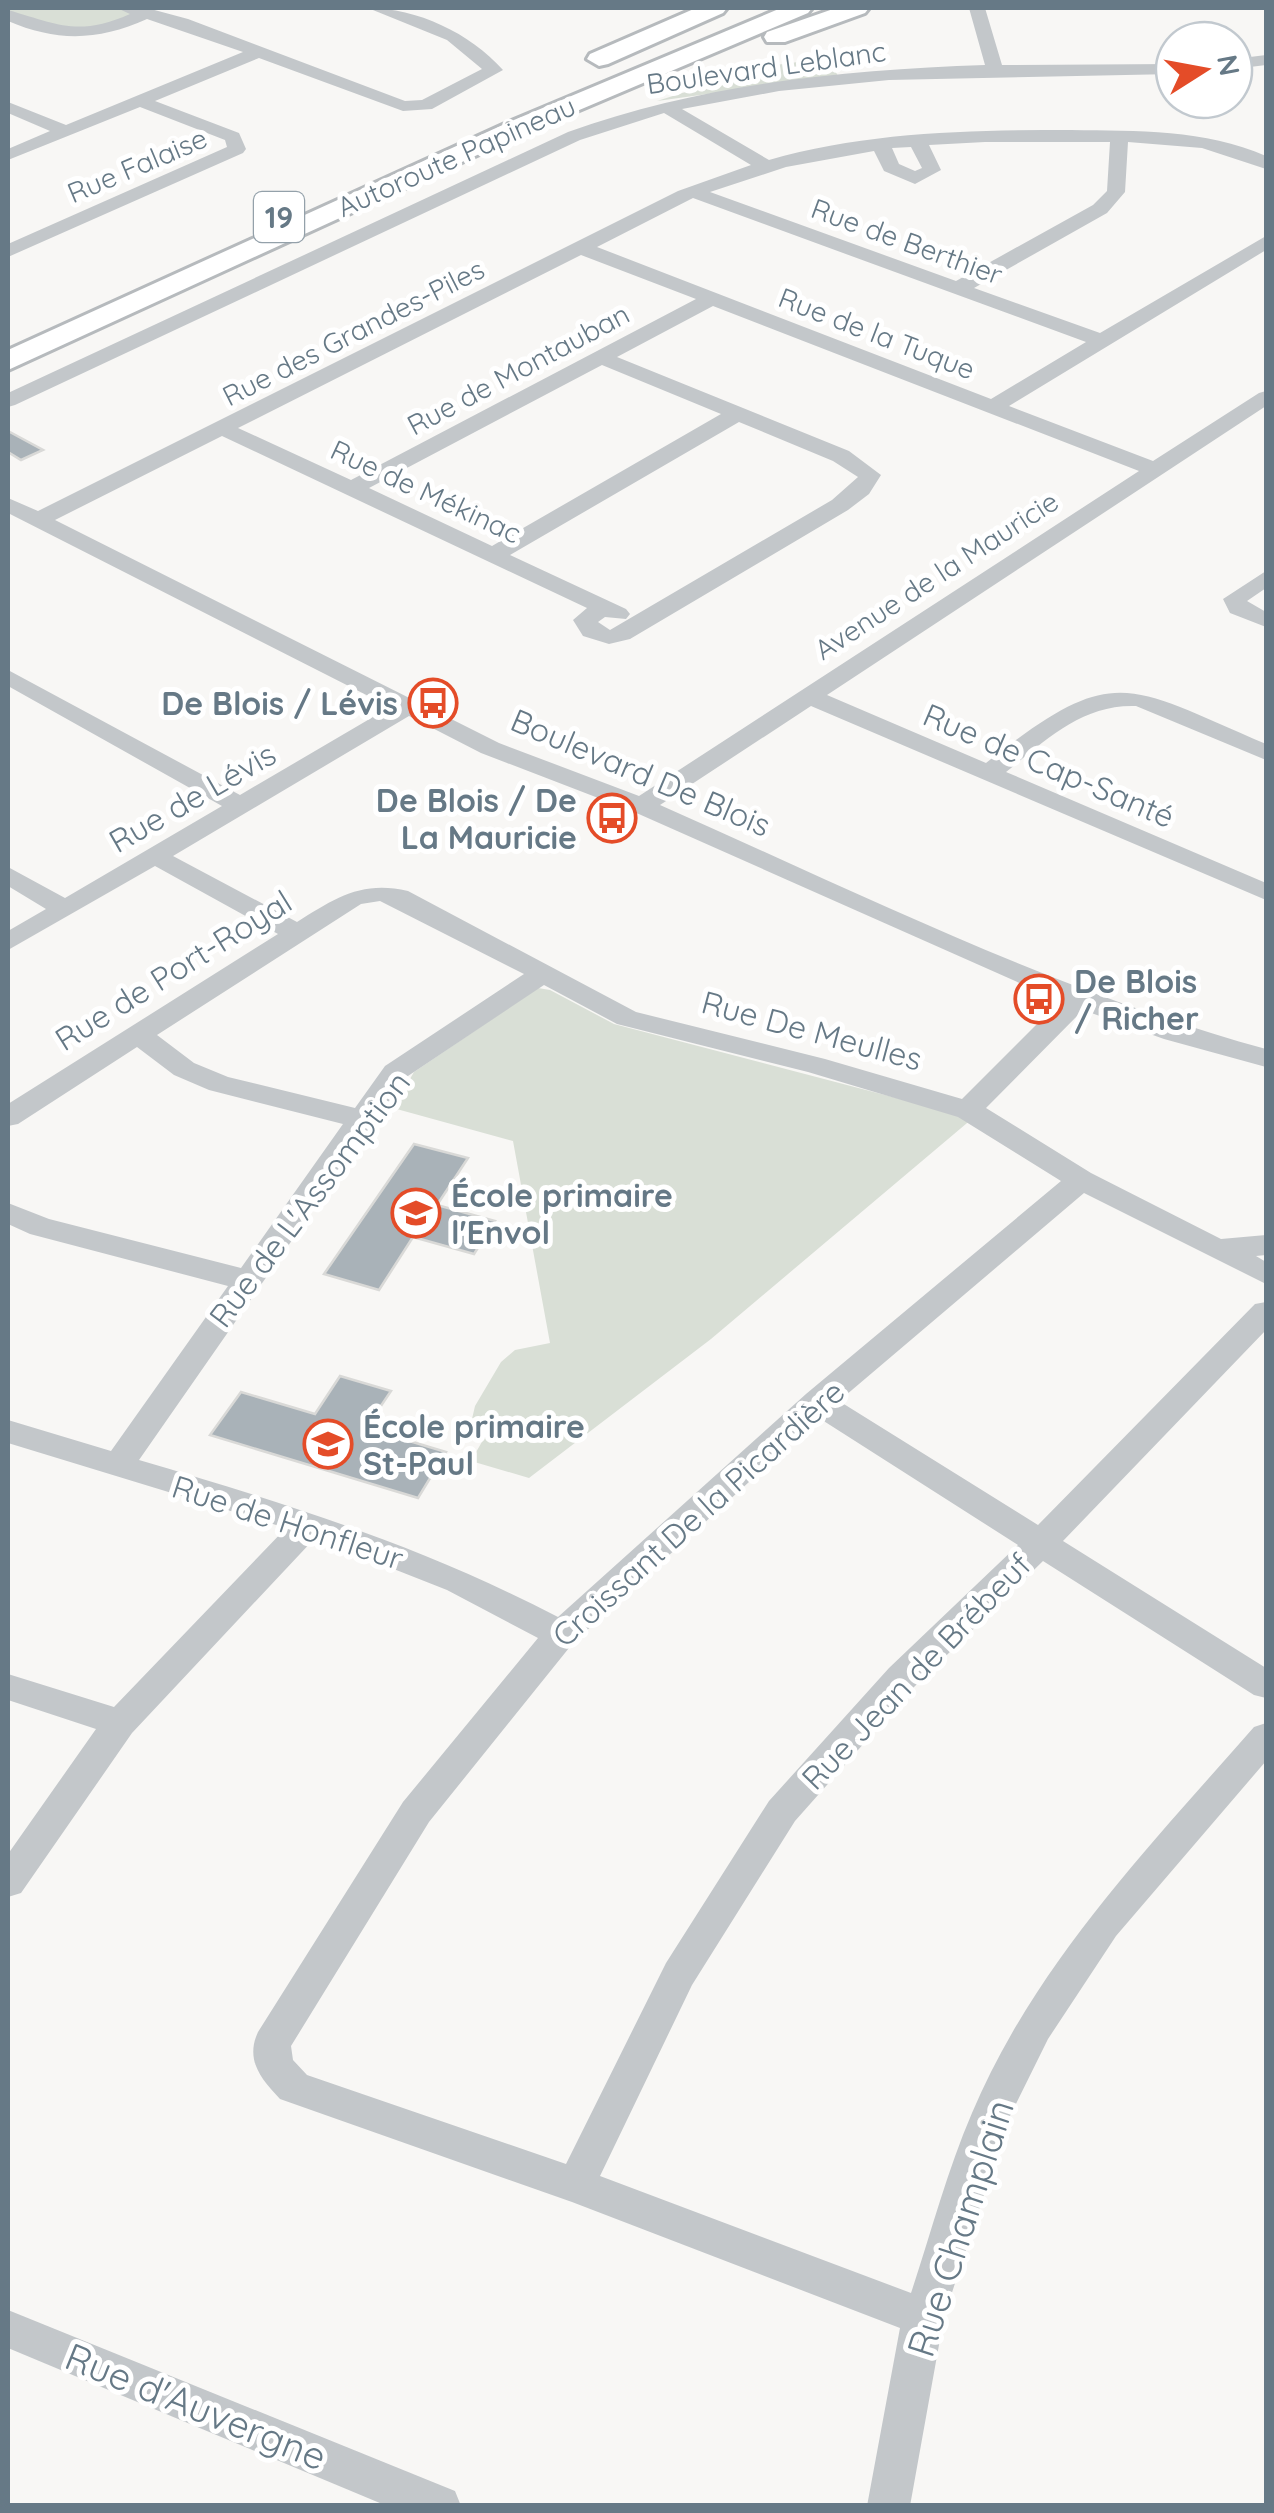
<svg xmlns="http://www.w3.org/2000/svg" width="1274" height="2513" font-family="Quicksand,sans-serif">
	<rect width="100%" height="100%" fill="#f8f7f5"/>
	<g fill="#d9dfd6">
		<path d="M8,8H125L147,13L85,35L71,36L9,17Z"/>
		<path d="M828,58L838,76L657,101L768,66Z"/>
		<path d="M538,988L550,990L614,1024L973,1118L711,1339L529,1478L471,1461L483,1440L472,1419L475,1406L501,1362L515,1350L550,1343L513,1141L393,1108L414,1072Z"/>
	</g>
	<g fill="#a9b2b8" stroke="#d9d9d7" stroke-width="2.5">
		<path d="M8,431L43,450L21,460L8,452Z"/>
		<path d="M414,1144L468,1158L437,1205L495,1221L474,1254L413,1237L379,1290L324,1274Z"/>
		<path d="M340,1376L391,1391L366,1428L446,1452L418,1498L210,1435L241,1392L315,1414Z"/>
	</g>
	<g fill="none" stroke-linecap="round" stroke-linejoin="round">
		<g stroke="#b6babd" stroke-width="6">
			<g id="highway">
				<path d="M696,8H727L723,13L608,64L599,66L587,59L590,54Z"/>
				<path d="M781,8H812L808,13L525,133L8,370V350L507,123Z"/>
				<path d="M836,8H869L865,13L785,42H767L764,37L767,32Z"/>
			</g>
		</g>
		<g fill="#c3c7ca" fill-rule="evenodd">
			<path d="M117,8H147L188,19L405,101L422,100L482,69L447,40L368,8C417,8 470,33 503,70L432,109L403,111L259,58L155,101L239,133L246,149L243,153L8,257V244L227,147L225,140L140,107L8,160V149L50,131L8,113V102L66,125L243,52L147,19C98,41 57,42 8,21V10C57,24 78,37 130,14Z"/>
			<path d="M969,8H985L1002,65L1174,64V74L889,80L779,91L682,109L769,160C867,132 970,130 1071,130C1137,131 1205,129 1266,156V169L1202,148L1128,142L1125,192L1107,213L974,288L1100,333L1266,236V250L1009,406L1153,461L1259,393L1266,391V406L827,695L986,763C1115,661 1125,684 1266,744V760L1136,706C1082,704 1046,740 1006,772L1266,883V900L811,706L660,805C859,893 1056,992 1266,1049V1067L1164,1039L1083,1010L986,1108L1091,1173L1221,1239L1266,1235V1255L1256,1256L1266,1262V1284L1084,1193L839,1401L1038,1525L1255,1304L1266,1302V1330L1063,1541L1266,1668V1698L1254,1695L1043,1561L913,1688L795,1821L692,1985L600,2176L911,2293C931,2233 947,2171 972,2113C1035,1964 1149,1847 1254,1727L1266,1723V1761L1116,1936L1048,2039L1009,2118L944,2317L910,2506H867L900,2328L572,2202L280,2099C261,2079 245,2060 258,2032L403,1802L538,1638L447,1590L315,1538L132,1733L21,1893L8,1897V1854L96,1729L8,1700V1674L114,1707L286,1528L8,1443V1420L111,1451L228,1286L30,1234L8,1224V1203L49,1219L241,1268L343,1124L209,1090L174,1075L137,1047L18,1124L8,1126V1104L278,934L155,866L8,950V931L46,909L8,886V867L65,898L222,806L8,686V670L240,795L390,707L8,513V498L38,511L678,191L751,165L664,113L580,140L15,405L8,407V393L568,132C702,84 842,70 985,65ZM985,142H1110L1107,191L1093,205L956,281L710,192L786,167L874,151L884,171L915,184L941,170L929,145ZM911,147L922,168L915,171L899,164L892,148ZM693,198L1086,342L991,399L597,247ZM581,255L696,299L351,480L238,428ZM713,306L1139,471L639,796L499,743L55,520L222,436L587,608L573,620L583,636L609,644L630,639L848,510L869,494L881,475L849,451L617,357ZM602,365L721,414L492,546L369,488ZM739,422L833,461L858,477L832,500L610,630L598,622L605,617L626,619L630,614L626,609L510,555ZM409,716L481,753L632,811L1060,1001L962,1099L825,1059L636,1012L408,891C362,880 335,898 297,922L173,856ZM380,901L524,974L385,1066L355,1108L228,1077L194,1063L157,1035L361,904ZM544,985L617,1024L808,1072L958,1117L1061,1181L806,1394L558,1617C419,1545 288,1504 139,1460L405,1078ZM819,1418L1018,1545L889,1668L769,1801L666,1963L566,2164L307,2075L293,2060L291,2046L429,1822L573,1643Z"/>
			<path d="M1266,55V65L1234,69V59Z"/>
			<path d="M1266,571V588L1247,601L1266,612V627L1230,613L1223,599Z"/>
			<path d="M8,2310L455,2491L461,2506H387L8,2348Z"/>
		</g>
		<use href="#highway" fill="#fff" fill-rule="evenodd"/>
	</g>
	<defs>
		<g id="bus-ring" transform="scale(2.5)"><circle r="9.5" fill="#fff" stroke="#e44c28" stroke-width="1.5"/><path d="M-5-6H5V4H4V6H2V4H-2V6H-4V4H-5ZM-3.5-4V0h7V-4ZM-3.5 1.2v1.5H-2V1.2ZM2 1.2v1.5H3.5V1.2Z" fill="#e44c28"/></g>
		<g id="school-ring" transform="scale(2.5)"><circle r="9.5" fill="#fff" stroke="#e44c28" stroke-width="1.5"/><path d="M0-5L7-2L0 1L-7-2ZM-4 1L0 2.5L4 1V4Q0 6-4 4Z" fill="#e44c28"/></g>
	</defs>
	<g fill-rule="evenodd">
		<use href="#bus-ring" x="433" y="703"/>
		<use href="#bus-ring" x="612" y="818"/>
		<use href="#bus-ring" x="1039" y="999"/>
		<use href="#school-ring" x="416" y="1213"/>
		<use href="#school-ring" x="328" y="1444"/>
	</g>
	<g text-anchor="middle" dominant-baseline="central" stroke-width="10" stroke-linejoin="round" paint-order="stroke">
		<g font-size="28" fill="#667986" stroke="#fff">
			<text transform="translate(766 67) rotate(-8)">Boulevard Leblanc</text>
			<text transform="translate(456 156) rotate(-24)">Autoroute Papineau</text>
			<text transform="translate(137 165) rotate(-23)">Rue Falaise</text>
			<text transform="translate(907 241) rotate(20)">Rue de Berthier</text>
			<text transform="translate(353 332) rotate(-27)">Rue des Grandes-Piles</text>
			<text transform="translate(877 333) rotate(21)">Rue de la Tuque</text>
			<text transform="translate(518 369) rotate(-28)">Rue de Montauban</text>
			<text transform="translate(426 491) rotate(25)">Rue de Mékinac</text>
			<text transform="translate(936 575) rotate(-33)">Avenue de la Mauricie</text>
		</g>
		<rect fill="#fff" stroke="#94a1aa" stroke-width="2.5" x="254" y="192" width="50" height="50" rx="8"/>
		<g font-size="30" font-weight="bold" fill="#667986">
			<text x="279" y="217">19</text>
		</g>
		<g font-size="32" font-weight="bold" fill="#667986" stroke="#fff" text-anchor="start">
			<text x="398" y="703" text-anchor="end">De Blois / Lévis</text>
			<text x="577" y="800" text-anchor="end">De Blois / De<tspan x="577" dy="37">La Mauricie</tspan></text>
			<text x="1074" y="981">De Blois<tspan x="1074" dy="37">/ Richer</tspan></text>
			<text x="451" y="1195">École primaire<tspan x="451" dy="37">l'Envol</tspan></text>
			<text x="363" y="1426">École primaire<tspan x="363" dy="37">St-Paul</tspan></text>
		</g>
		<g font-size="32" fill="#667986" stroke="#fff">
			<text transform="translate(1049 765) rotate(23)">Rue de Cap-Santé</text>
			<text transform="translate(641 772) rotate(23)">Boulevard De Blois</text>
			<text transform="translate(192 797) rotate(-30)">Rue de Lévis</text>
			<text transform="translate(173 970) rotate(-32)">Rue de Port-Royal</text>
			<text transform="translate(812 1030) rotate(15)">Rue De Meulles</text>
			<text transform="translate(309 1199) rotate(-53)">Rue de L'Assomption</text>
			<text transform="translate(698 1513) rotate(-42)">Croissant De la Picardière</text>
			<text transform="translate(288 1522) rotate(18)">Rue de Honfleur</text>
			<text transform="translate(916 1671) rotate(-46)">Rue Jean de Brébeuf</text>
		</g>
		<g font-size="38" fill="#667986" stroke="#fff">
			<text transform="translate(960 2228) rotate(-72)">Rue Champlain</text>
			<text transform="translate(196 2406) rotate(22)">Rue d'Auvergne</text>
		</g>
	</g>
	<rect width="1274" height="2513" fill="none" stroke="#667986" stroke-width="20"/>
	<g transform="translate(1204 70) rotate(79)"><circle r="48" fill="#ffffff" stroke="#c2c9cf" stroke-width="2.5"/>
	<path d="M0-8L18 38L0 25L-18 38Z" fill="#e44c28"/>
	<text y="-15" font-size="28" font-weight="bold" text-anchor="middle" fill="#667986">N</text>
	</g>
</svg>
